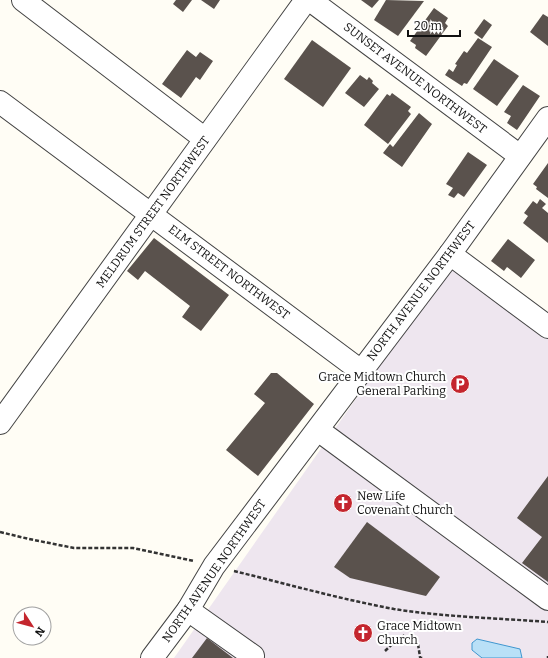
<svg xmlns="http://www.w3.org/2000/svg" width="548" height="658" font-family="Bitter,serif">
	<rect width="100%" height="100%" fill="#fffdf5"/>
	<path fill="#eee6ef" d="M452,268L548,338V658H174L445,272Z"/>
	<path fill="#b9e0f7" stroke="#3f96cf" d="M477,639L520,649L522,658H482L472,650V643Z"/>
	<g fill="#5a524d">
		<path d="M176,0H192L183,12L173,4Z"/>
		<path d="M201,0H220L214,9Z"/>
		<path d="M361,0H379L372,8Z"/>
		<path d="M386,0L424,1L398,36L374,20Z"/>
		<path d="M434,8L448,18L445,23L448,26L426,56L415,48L416,45L410,41Z"/>
		<path d="M543,14L548,17V46L530,32Z"/>
		<path d="M484,19L492,25L482,39L474,33Z"/>
		<path d="M478,38L492,47L467,84L464,83L462,86L445,75L449,69L453,72L457,65L455,64L464,51L467,53Z"/>
		<path d="M312,40L351,68L323,107L284,79Z"/>
		<path d="M187,50L196,57L200,52L213,61L200,80L196,77L181,98L162,84Z"/>
		<path d="M494,59L519,76L497,106L473,89Z"/>
		<path d="M360,75L367,80L369,77L373,81L372,83L379,89L364,107L345,93Z"/>
		<path d="M523,85L540,96L517,130L507,123L511,116L504,112Z"/>
		<path d="M392,93L411,107L408,111L411,114L388,144L364,125L387,94L390,96Z"/>
		<path d="M419,113L432,124L402,167L383,153L390,144L393,147Z"/>
		<path d="M468,152L487,165L464,197L458,193L454,198L448,195L453,188L446,184Z"/>
		<path d="M548,163V198L536,189L537,187L533,184Z"/>
		<path d="M540,199L546,204L542,208L548,213V243L523,223L528,216L524,213L533,201L537,204Z"/>
		<path d="M154,238L229,295L201,331L182,317L190,306L145,271L138,280L127,271Z"/>
		<path d="M508,239L535,260L521,278L507,267L504,271L491,261Z"/>
		<path d="M271,373H277L314,404L258,476L226,450L265,403L254,394Z"/>
		<path d="M548,476V582L522,563L542,537L517,518Z"/>
		<path d="M367,522L440,577L426,596L350,578L334,567Z"/>
		<path d="M207,638L233,658H192Z"/>
	</g>
	<g fill="none" stroke-linecap="round" stroke-linejoin="round">
		<g stroke="#444" stroke-width="24">
			<g id="minor">
				<path d="M23,0L205,139"/>
				<path d="M310,0L520,156"/>
				<path d="M0,102L361,371"/>
				<path d="M450,254L548,327"/>
				<path d="M0,423L306,0"/>
				<path d="M318,430L548,599"/>
				<path d="M188,610L253,656L251,658"/>
				<path d="M152,658L188,610L214,566L450,254L548,118"/>
			</g>
		</g>
		<g stroke="#333" stroke-width="2.5" stroke-dasharray="4 2" stroke-linecap="butt">
			<path d="M0,532L29,539L74,548H133L194,561"/>
			<path d="M234,571C287,584 340,599 394,609C444,617 497,618 548,622"/>
			<path d="M385,651L402,635L418,644L420,657L422,658"/>
			<path d="M548,658V656"/>
		</g>
		<use href="#minor" stroke="#fff" stroke-width="22"/>
	</g>
	<defs>
		<g id="parking-disc" transform="scale(1)"><circle r="9.5" fill="#c4262e" stroke="#fff"/><path d="M-3.5-5.5H1a3.5 3.5 0 0 1 0 7H-1V5.5H-3.5ZM-1-3.4V-.6H.8a1.4 1.4 0 0 0 0-2.8Z" fill="#fff"/></g>
		<g id="church-disc" transform="scale(1)"><circle r="9.5" fill="#c4262e" stroke="#fff"/><path d="M-1.2-6h2.4v3.5h3.3v2.4h-3.3V6h-2.4V-.1h-3.3v-2.4h3.3Z" fill="#fff"/></g>
	</defs>
	<g fill-rule="evenodd">
		<use href="#parking-disc" x="460" y="384"/>
		<use href="#church-disc" x="343" y="503"/>
		<use href="#church-disc" x="363" y="633"/>
	</g>
	<g text-anchor="middle" dominant-baseline="central" stroke-width="4" stroke-linejoin="round" paint-order="stroke">
		<g font-size="12" fill="#111" stroke="#fff">
			<text transform="translate(415 78) rotate(37)">SUNSET AVENUE NORTHWEST</text>
			<text transform="translate(153 212) rotate(-54)">MELDRUM STREET NORTHWEST</text>
			<text transform="translate(229 272) rotate(37)">ELM STREET NORTHWEST</text>
			<text transform="translate(421 291) rotate(-53)">NORTH AVENUE NORTHWEST</text>
			<text transform="translate(214 571) rotate(-55)">NORTH AVENUE NORTHWEST</text>
		</g>
		<g font-size="12" fill="#111" stroke="#fff" text-anchor="start">
			<text x="446" y="377" text-anchor="end">Grace Midtown Church<tspan x="446" dy="14">General Parking</tspan></text>
			<text x="357" y="496">New Life<tspan x="357" dy="14">Covenant Church</tspan></text>
			<text x="377" y="626">Grace Midtown<tspan x="377" dy="14">Church</tspan></text>
		</g>
	</g>
	<g transform="translate(32 626) rotate(126)"><circle r="19" fill="#ffffff" stroke="#a0a0a0"/>
	<path d="M0-3L7 15L0 10L-7 15Z" fill="#c4262e"/>
	<text y="-6" font-size="11" font-weight="bold" text-anchor="middle" fill="#111111">N</text>
	</g>
	<path d="M408 30v6h52v-6" fill="none" stroke="#111111" stroke-width="2"/>
	<text x="414" y="30" font-size="12" fill="#111111" stroke="#ffffff" stroke-width="3" paint-order="stroke">20 m</text>
</svg>
